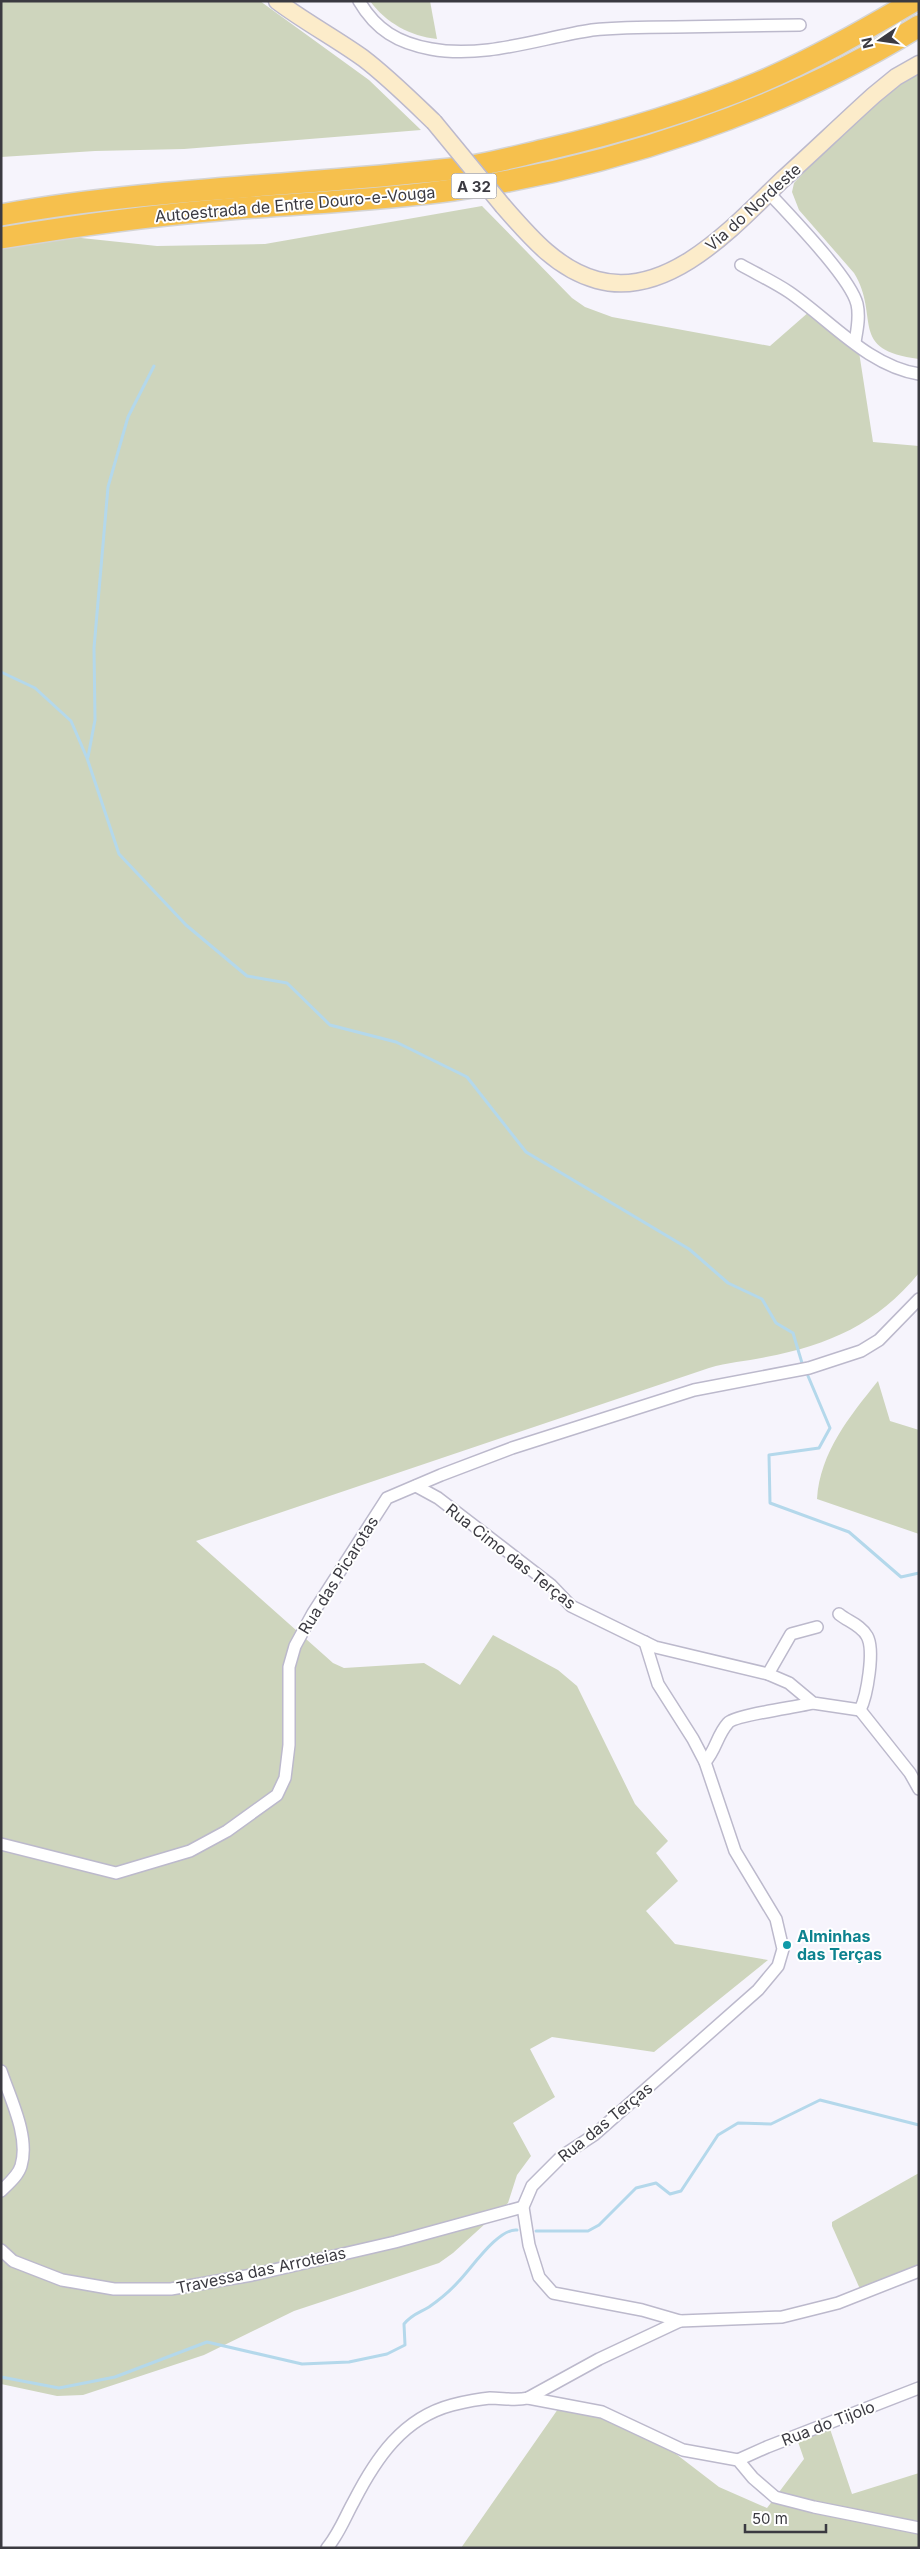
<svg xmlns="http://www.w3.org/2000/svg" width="920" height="2549" font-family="Inter,sans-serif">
	<rect width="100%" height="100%" fill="#f6f4fc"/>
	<g fill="#ced5bd">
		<path d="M1,1H260L369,80L421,130L184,149L95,151L1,157Z"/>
		<path d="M370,1H430L437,39C410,36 386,23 370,1Z"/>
		<path d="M919,68V359C847,350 881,317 854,273L799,210L792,192L794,183L851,122Z"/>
		<path d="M482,206L572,298L585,307L612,317L770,346L810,311L859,352L873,442L919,446V1273C877,1324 829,1345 766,1357C747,1361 728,1362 709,1368L196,1541L333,1663L344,1668L424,1663L460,1685L493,1635L558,1670L577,1686L635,1804L668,1841L656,1853L678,1881L646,1911L675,1944L768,1960L654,2052L552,2037L530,2049L555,2097L513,2123L531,2156L517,2175L508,2203L453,2253L439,2263L294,2311L204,2355L83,2395L57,2396L1,2384V248L72,237L157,246L265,244Z"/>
		<path d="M878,1381L890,1421L919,1430V1534L817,1499C820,1452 850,1416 878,1381Z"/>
		<path d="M919,2173V2267L860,2289L832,2226V2222Z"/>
		<path d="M558,2409L597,2416L624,2426L676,2454L719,2487L767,2508L804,2459L797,2439L829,2426L852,2494L919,2473V2548H461Z"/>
	</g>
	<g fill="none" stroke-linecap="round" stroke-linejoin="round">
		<g stroke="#b4d8eb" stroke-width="3">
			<path d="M1,672L35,688L71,721L87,758L119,854L186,925L247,976L287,983L330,1025L396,1042L467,1077L526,1152L689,1249L728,1283L762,1299L776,1323L793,1333L802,1363"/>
			<path d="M88,757L95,720L94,648L108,487L128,417L154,366"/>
			<path d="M808,1376L830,1428L819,1448L769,1455L770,1503L849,1532L901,1577L919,1573"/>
			<path d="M536,2231H588L599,2225L636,2188L656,2183L670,2194L681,2191L718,2135L738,2123L771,2124L820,2100L919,2125"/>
			<path d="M1,2377L59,2388L115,2377L207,2342L302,2364L349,2362L387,2354L405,2345L404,2324C412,2314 419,2313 429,2307C439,2300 450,2291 458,2282C471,2269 498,2228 517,2230"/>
		</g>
		<g stroke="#bcb9cc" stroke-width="14">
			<g id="minor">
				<path d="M359,1C376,30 398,43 431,49C484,59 540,38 592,30C620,27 648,27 675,27C717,26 759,26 800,25"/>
				<path d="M769,193C790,216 850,277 857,304C860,317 857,330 855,342"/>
				<path d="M741,265C757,274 774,282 789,292C830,320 868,366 919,374"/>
				<path d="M416,1486L438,1498L551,1585L571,1606L655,1647L768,1674L789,1683L813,1703L860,1710"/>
				<path d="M839,1614C847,1621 861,1625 867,1636C875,1650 867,1696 860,1710"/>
				<path d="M645,1642L658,1684L693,1739L705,1762L735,1851L776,1919L783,1949L778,1966L758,1990L594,2135L562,2156L532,2186L523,2207L529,2245L539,2277L553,2293L642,2310L680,2321L782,2317L838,2303L919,2271"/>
				<path d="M768,1674L791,1634L817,1627"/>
				<path d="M860,1710L910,1773L919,1789"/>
				<path d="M705,1762C716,1750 717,1735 728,1723C735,1715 798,1707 813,1703"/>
				<path d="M1,1844L116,1873L190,1851L227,1831L277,1795L285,1778L289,1745V1667L295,1646L313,1613L387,1498L441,1475L512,1448L694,1390L809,1368L861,1351L879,1340L919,1299"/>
				<path d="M1,2071C10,2098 30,2137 21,2166C18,2176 8,2184 1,2191"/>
				<path d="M1,2250L13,2261L62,2280L114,2289H171L252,2275L395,2242L523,2207"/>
				<path d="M528,2398L602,2412L683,2450L738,2460L753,2478L775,2497L814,2507L919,2528"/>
				<path d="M738,2460L767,2447L919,2388"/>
				<path d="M327,2548C339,2534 345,2517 354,2501C376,2458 403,2418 452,2405C464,2402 478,2399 490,2398C503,2398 515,2401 528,2398L599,2359L680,2321"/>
			</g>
		</g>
		<g stroke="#bcb9cc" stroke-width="19">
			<g id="secondary">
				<path d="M277,1C305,22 335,38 363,58C388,77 411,100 434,122"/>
				<path d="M503,206C530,237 557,269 597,280C669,300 736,224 782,180C813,152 843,123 874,95L896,77L919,64"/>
			</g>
		</g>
		<g stroke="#d4d4d5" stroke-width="24">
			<g id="motorway">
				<path d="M1,215C150,188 301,186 451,169C482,166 514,157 544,150C617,133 689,112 758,83C812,60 863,31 914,1"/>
				<path d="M1,238C74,226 146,216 219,210C297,203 375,201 453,190C610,168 784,110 919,26"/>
			</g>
		</g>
		<use href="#minor" stroke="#fff" stroke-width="11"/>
		<use href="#secondary" stroke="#fcecca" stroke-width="16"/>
		<use href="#motorway" stroke="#f6c04d" stroke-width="21"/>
		<g stroke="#bcb9cc" stroke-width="19" stroke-linecap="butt">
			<path id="secondary-bridge" d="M434,122L503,206"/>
		</g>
		<use href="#secondary-bridge" stroke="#fcecca" stroke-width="16"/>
	</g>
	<circle fill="#0f9aa8" stroke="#fff" stroke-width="2" cx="787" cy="1945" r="5"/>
	<g text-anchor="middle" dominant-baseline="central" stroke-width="4" stroke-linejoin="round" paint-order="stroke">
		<rect fill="#fff" stroke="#76757a" stroke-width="1" x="451.5" y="173.5" width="45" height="25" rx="4"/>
		<g font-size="15" font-weight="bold" fill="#3b3a41">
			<text x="474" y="186">A 32</text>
		</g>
		<g font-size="16" fill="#3b3a41" stroke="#fff">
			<text transform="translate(295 204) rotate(-5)">Autoestrada de Entre Douro-e-Vouga</text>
			<text transform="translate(753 207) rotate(-42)">Via do Nordeste</text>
			<text transform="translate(511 1556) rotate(38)">Rua Cimo das Terças</text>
			<text transform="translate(338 1575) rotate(-58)">Rua das Picarotas</text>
			<text transform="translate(605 2122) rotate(-39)">Rua das Terças</text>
			<text transform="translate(261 2270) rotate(-12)">Travessa das Arroteias</text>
			<text transform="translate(828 2423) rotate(-21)">Rua do Tijolo</text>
		</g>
		<g font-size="16" font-weight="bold" fill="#0d838f" stroke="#fff" text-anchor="start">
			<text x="797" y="1936">Alminhas<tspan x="797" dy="18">das Terças</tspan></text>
		</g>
	</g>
	<rect width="920" height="2549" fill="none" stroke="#3b3a41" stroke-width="5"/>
	<g transform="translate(880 40) rotate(257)" stroke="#ffffff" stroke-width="4" paint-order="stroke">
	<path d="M0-4L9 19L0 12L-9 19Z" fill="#3b3a41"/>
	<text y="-8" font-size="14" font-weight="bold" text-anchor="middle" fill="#3b3a41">N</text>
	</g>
	<path d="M745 2524v8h81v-8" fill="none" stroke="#3b3a41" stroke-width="2.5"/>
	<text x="752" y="2524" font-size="15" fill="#3b3a41" stroke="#ffffff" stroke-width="4" paint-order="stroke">50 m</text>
</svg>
